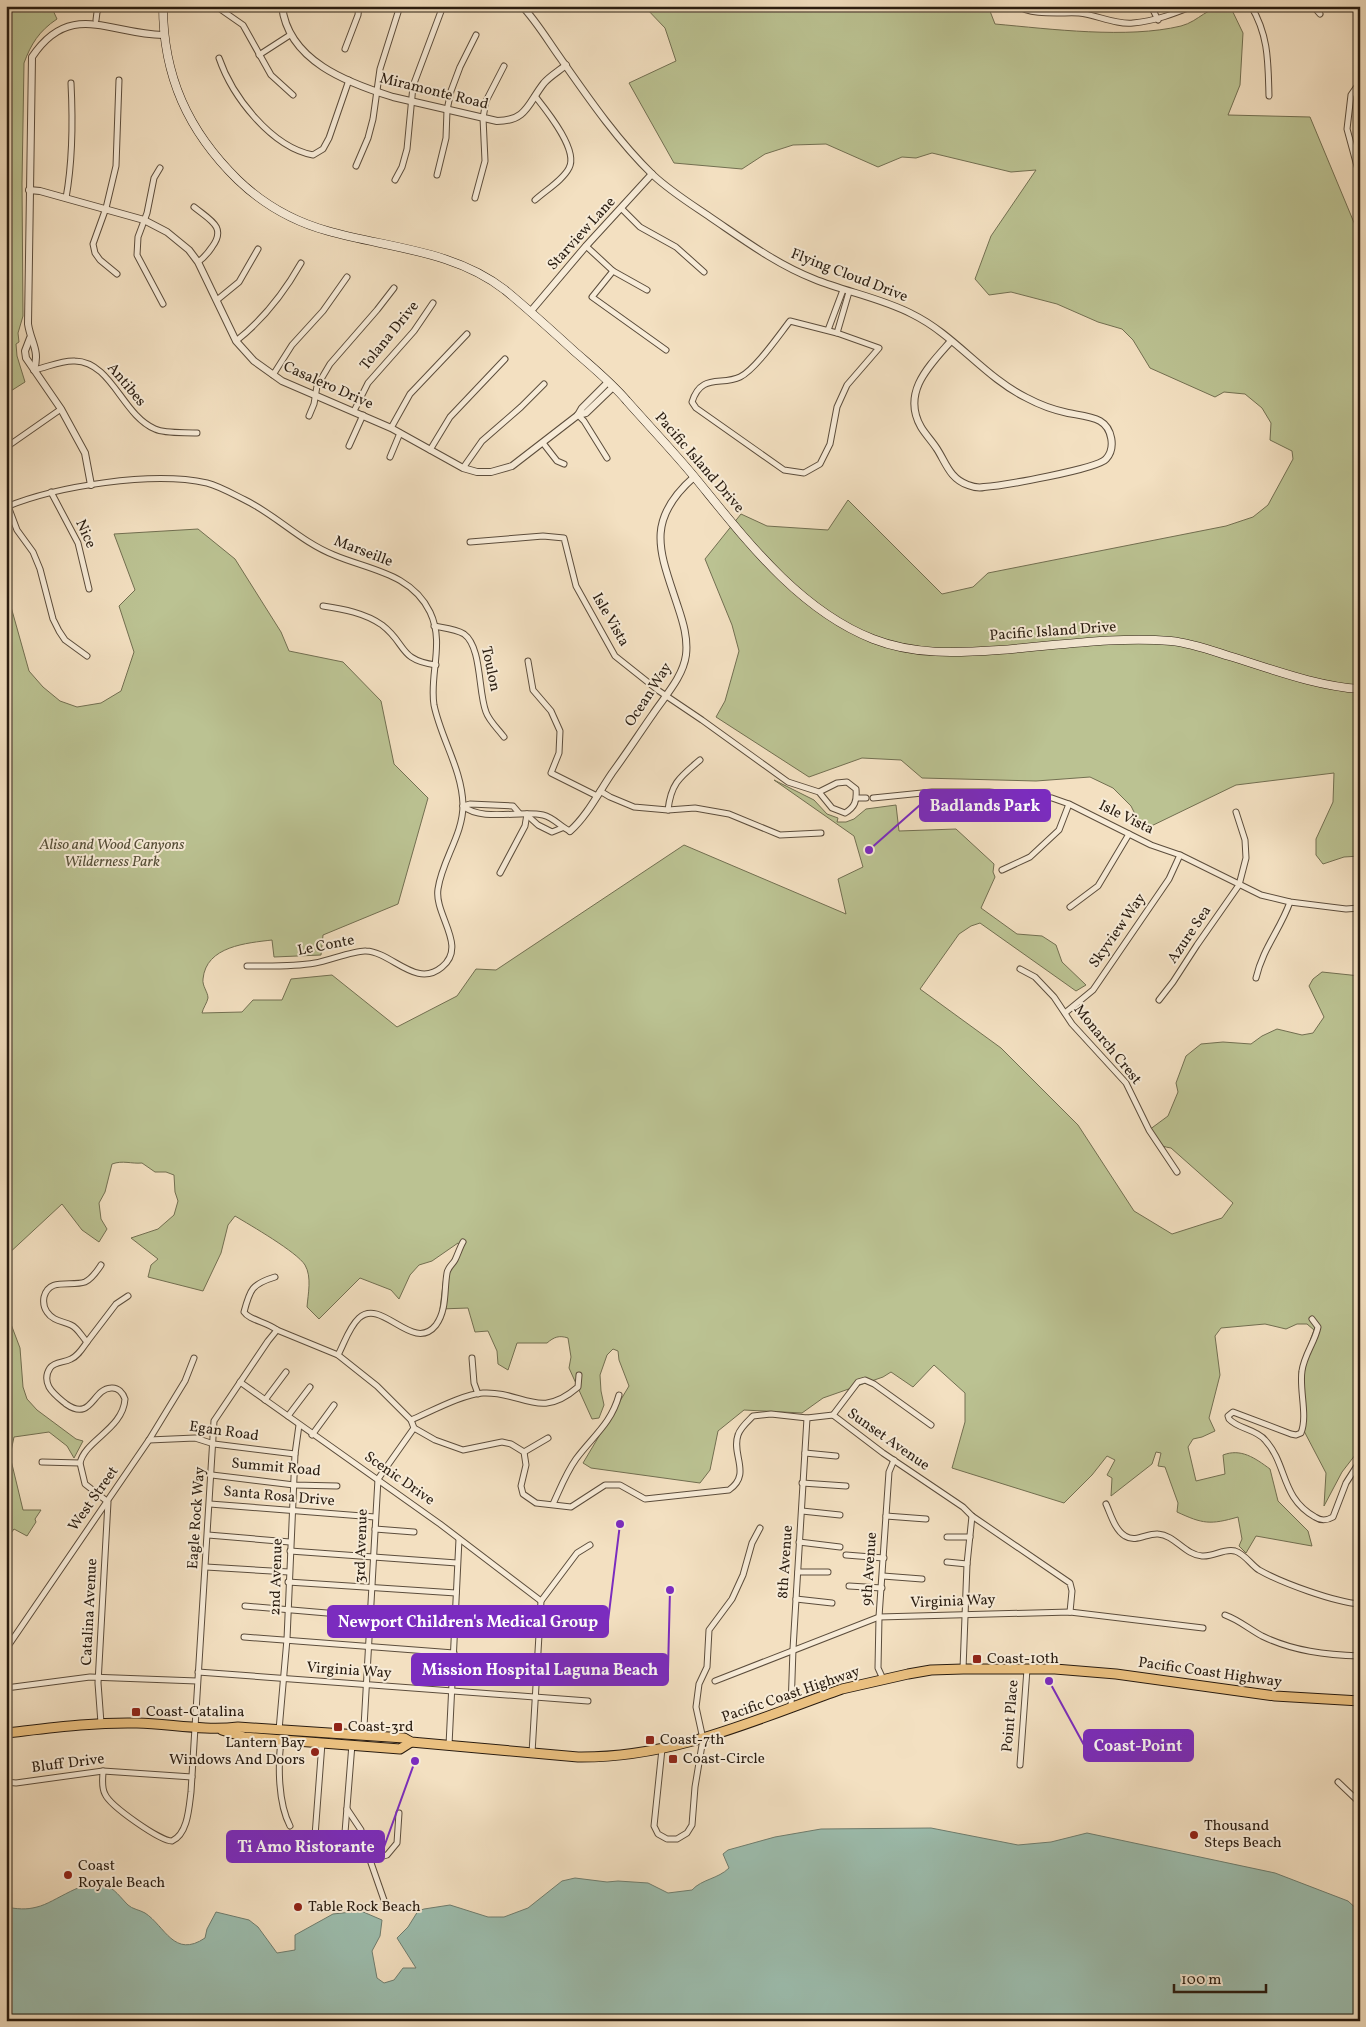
<svg xmlns="http://www.w3.org/2000/svg" width="1366" height="2027" font-family="Vollkorn,serif">
	<rect width="100%" height="100%" fill="#f3e0c1"/>
	<filter id="stains"><feTurbulence type="fractalNoise" baseFrequency=".004" numOctaves="4"/><feColorMatrix values="0 0 0 0 .2 0 0 0 0 .09 0 0 0 0 .02 0 0 0 .5 -.17"/></filter>
	<radialGradient id="worn" r=".72"><stop offset=".6" stop-color="#630" stop-opacity="0"/><stop offset="1" stop-color="#630" stop-opacity=".3"/></radialGradient>
	<g fill="#bbc292" stroke="#726f51">
		<path d="M6,6H51L57,19C39,31 31,44 24,63L22,183L23,316L18,333L19,342L16,344L17,356L25,382L6,394Z"/>
		<path d="M644,6H988L995,24C1051,29 1127,39 1181,26C1200,21 1206,6 1230,6L1243,33L1240,85L1228,115L1310,117L1355,225L1360,231V856L1344,857L1323,864L1316,855V839L1333,802L1334,773L1236,785L1143,830L1131,806L1113,788L1090,777L1036,781L922,778L901,760L862,758L809,777L716,717L725,701L739,651L732,625L705,559L741,514L767,526L828,530L848,500L942,594L973,587L988,573L1226,526L1253,517L1268,505L1293,459L1292,451L1270,440L1271,423L1262,408L1245,394L1224,392L1215,397L1150,368L1133,340L1122,329L1098,322L1057,304L1011,292L989,295L975,279L991,236L1036,170L1011,172L932,153L916,158L902,157L878,167L826,144L793,145L765,154L742,169L674,163L629,83L676,61L665,28Z"/>
		<path d="M198,529L235,559L281,632L289,651L343,662L381,701L394,764L428,798L398,904L323,935L321,955L274,957L272,940C247,943 206,946 203,979C202,986 208,992 208,998C207,1003 203,1008 202,1013L242,1012L253,1000H282L291,979L332,975L397,1027L457,996L476,969L496,970L684,845L846,914L838,879L863,867L854,836L774,780L814,800L827,814L838,818L837,822H846L854,819L866,809L896,805L899,831L956,829L994,864L993,872L995,877L981,908L1017,934L1042,936L1056,945L1062,962L1086,985L1076,991L980,923L971,926L959,934L920,989L1001,1048L1078,1125L1134,1211L1172,1234L1222,1218L1233,1203L1171,1148C1158,1146 1152,1142 1149,1130L1168,1116L1178,1092L1176,1083L1186,1056L1201,1044L1223,1042L1251,1044L1262,1036L1277,1029L1302,1035L1313,1033L1324,1017L1309,986L1313,979L1322,972L1360,976L1359,1450L1342,1472L1324,1506L1326,1473L1304,1431L1299,1371L1314,1330L1307,1324H1297L1286,1329L1265,1324L1221,1328L1215,1336L1220,1375L1209,1418L1215,1431L1202,1437L1193,1439L1188,1447L1196,1481L1225,1474L1223,1455C1241,1448 1255,1458 1270,1469L1278,1501L1308,1531L1312,1546L1256,1536L1246,1553L1239,1546L1242,1539L1238,1517C1210,1525 1203,1524 1177,1512L1178,1503L1165,1467L1158,1466L1161,1453L1156,1452L1152,1464L1111,1496L1112,1478L1107,1475L1115,1460L1107,1456L1092,1475L1064,1503L952,1468L965,1422V1393L934,1365L913,1387L891,1372L883,1377L823,1398L802,1413L744,1410L718,1431L710,1470L700,1483L591,1468L583,1463L629,1386L619,1360L618,1351L613,1349L607,1355L600,1375L601,1391L604,1405L599,1418L592,1419L569,1368L571,1357L568,1338C559,1335 554,1337 547,1343H517L508,1370L498,1364L497,1351L488,1331L475,1332L468,1308L440,1309L444,1276L460,1249L458,1243L432,1261L419,1265L410,1275L399,1299L391,1290L360,1278L319,1319L307,1307C308,1294 312,1277 305,1265C297,1252 250,1225 235,1216L228,1225L221,1253L203,1291L148,1277L151,1265L158,1259L131,1238L158,1229L174,1215L178,1201L175,1192L174,1175L166,1172H155L142,1163C131,1164 123,1160 112,1164L105,1192L99,1203L101,1219L107,1229L99,1242L82,1230L62,1204L6,1256V589L29,671L43,687L60,701L77,707L101,703L121,691L134,652L119,606L135,590L114,534Z"/>
		<path d="M6,1311L20,1348L23,1387L27,1399L37,1410L76,1439L83,1441L74,1458L67,1446L49,1432L14,1437L10,1456L23,1510H41L35,1519L36,1522L27,1536L14,1529L6,1540Z"/>
	</g>
	<path fill="#9cbdae" stroke="#6e7d6f" d="M931,1828L1018,1845L1051,1842L1087,1833L1275,1873L1348,1901L1360,1912V2021H6V1907C17,1909 26,1910 37,1907C55,1903 85,1877 105,1885C115,1889 120,1897 128,1905C132,1909 140,1910 145,1913C165,1926 174,1959 205,1938L207,1929L216,1912L249,1920L258,1927L277,1953L295,1950V1935L333,1914L361,1911L382,1920L380,1936L372,1951L377,1978L384,1983L394,1980L403,1968H416L397,1938L408,1927L418,1911L424,1909L450,1905L488,1917H504L528,1908L562,1881L575,1878L607,1882L618,1881L648,1883L668,1893L692,1890C702,1879 718,1879 729,1868L723,1854L728,1850L775,1837L821,1829Z"/>
	<g fill="none" stroke-linecap="round" stroke-linejoin="round">
		<g stroke="#5c4d3c" stroke-width="7">
			<g id="minor">
				<path d="M1019,6C1029,16 1065,12 1079,13C1097,15 1116,25 1133,23C1155,21 1173,14 1193,6"/>
				<path d="M1151,6L1158,20"/>
				<path d="M1251,6C1269,36 1268,63 1269,96"/>
				<path d="M1313,6L1320,14"/>
				<path d="M220,9L243,25L271,75L293,95"/>
				<path d="M96,20L97,12L101,6"/>
				<path d="M345,49L358,15L359,6"/>
				<path d="M259,55L290,35"/>
				<path d="M219,58C232,96 271,147 313,155L323,149L329,138L349,80"/>
				<path d="M1360,82L1351,95L1347,129L1360,177"/>
				<path d="M356,166L368,138L373,119L380,69L400,6"/>
				<path d="M160,168L154,178L147,213L138,237L137,255L163,304"/>
				<path d="M437,175L446,138L447,110L451,91L460,67L476,35"/>
				<path d="M395,180L402,167L407,149L413,86L443,6"/>
				<path d="M66,198C73,159 73,122 71,83"/>
				<path d="M475,198L485,161L483,118L486,101L504,66"/>
				<path d="M535,200C546,190 563,180 569,168C579,150 546,110 535,96"/>
				<path d="M194,207C210,220 227,227 212,247C208,253 204,258 198,262"/>
				<path d="M621,208L640,227L676,247L704,272"/>
				<path d="M586,246L613,271L647,290"/>
				<path d="M613,271L592,297L666,350"/>
				<path d="M117,274L100,260L95,253L93,244L106,208L116,166L119,80"/>
				<path d="M217,300L239,282L258,249"/>
				<path d="M790,321L837,333L879,348L847,385L837,407L830,444L820,464L804,473L784,470L696,408L692,402C701,373 721,386 740,377C755,370 779,335 790,321Z"/>
				<path d="M828,330L843,290"/>
				<path d="M837,333L849,292"/>
				<path d="M236,341C264,319 284,293 301,263"/>
				<path d="M34,370C48,367 62,360 75,361C112,362 122,415 155,429C166,434 185,432 197,433"/>
				<path d="M273,375L292,345L323,311L347,277"/>
				<path d="M354,411L368,383L414,331L433,303"/>
				<path d="M578,415L584,421L607,458"/>
				<path d="M309,416L314,404L317,386L330,364L377,310L394,288"/>
				<path d="M391,428L410,394L467,334"/>
				<path d="M543,443L557,461L564,464"/>
				<path d="M8,446L61,409"/>
				<path d="M349,446L363,415"/>
				<path d="M430,450L450,417L505,359"/>
				<path d="M390,457L400,433"/>
				<path d="M463,468L482,441L521,407L544,384"/>
				<path d="M51,492L78,543L89,589"/>
				<path d="M8,506L17,530L33,552L40,569L53,619L59,631L65,640L87,656"/>
				<path d="M6,507C57,486 152,471 207,483C219,486 233,494 245,500C276,515 301,542 334,555C369,570 411,573 430,612C445,643 429,675 434,705C441,739 462,769 463,805C463,835 442,860 438,889C434,915 468,946 442,967C416,989 392,952 366,951C355,950 328,961 315,963C293,967 270,966 247,966"/>
				<path d="M470,542L543,536L564,538L576,586L615,656L659,691L702,720L788,782L819,792L832,808L845,813C855,807 857,801 856,789L847,782L837,783L819,792"/>
				<path d="M323,606C343,609 365,613 382,625C407,644 398,660 436,665"/>
				<path d="M434,626C444,628 456,629 464,634C482,647 478,692 486,712C489,721 499,730 504,737"/>
				<path d="M528,661L533,690L551,711L560,731L559,753L551,773L597,796"/>
				<path d="M600,791L610,797L634,807L668,810L695,808L729,814L780,835L821,833"/>
				<path d="M857,798H866"/>
				<path d="M873,798L932,792H989L1052,798L1069,804L1151,845L1180,855L1261,895L1290,902L1346,909L1360,908"/>
				<path d="M463,806C482,822 521,810 543,815C555,818 560,827 570,831"/>
				<path d="M463,806L470,804L513,806L519,813"/>
				<path d="M668,810C671,783 680,777 700,760"/>
				<path d="M527,815L538,825L552,832L562,828"/>
				<path d="M1002,870L1030,857L1059,830L1069,804"/>
				<path d="M500,873L525,826L527,814"/>
				<path d="M1070,907L1098,886L1129,834"/>
				<path d="M1020,969L1035,977L1054,997L1072,1024L1126,1083L1149,1130L1177,1172"/>
				<path d="M1256,978C1263,948 1280,930 1290,902"/>
				<path d="M1159,1000L1173,982L1197,945L1239,885L1246,858L1245,840L1236,812"/>
				<path d="M1065,1013L1093,990L1169,879L1180,855"/>
				<path d="M275,1277C252,1284 250,1289 244,1312C249,1320 267,1322 277,1330L338,1355L377,1386L411,1420L414,1428L435,1440L463,1450L502,1442L511,1444L524,1452L526,1465L521,1486L523,1494L536,1503L571,1507L605,1485H620L645,1499L729,1490C752,1474 731,1455 738,1435C740,1428 748,1421 753,1416L771,1414L807,1418L833,1415L883,1453L963,1507L972,1516L1070,1583L1072,1591L1070,1612"/>
				<path d="M1312,1319L1318,1327C1315,1342 1304,1355 1302,1371C1299,1389 1308,1416 1301,1433L1296,1435L1291,1434L1233,1412L1228,1416L1229,1419C1238,1429 1256,1429 1265,1440C1288,1465 1280,1497 1315,1517C1321,1521 1326,1521 1333,1517L1346,1483L1360,1461"/>
				<path d="M87,1342L116,1304L128,1296"/>
				<path d="M338,1355C344,1344 349,1327 359,1318C382,1297 413,1354 436,1325C447,1310 444,1290 447,1273C448,1267 453,1264 455,1260C458,1254 460,1247 463,1242"/>
				<path d="M472,1358L474,1383L478,1394"/>
				<path d="M240,1382L440,1524L541,1601"/>
				<path d="M265,1400L286,1372"/>
				<path d="M833,1415L858,1382L865,1380L874,1384L931,1425"/>
				<path d="M288,1416L310,1387"/>
				<path d="M411,1420C430,1412 463,1394 483,1393C523,1391 539,1421 578,1387L579,1375"/>
				<path d="M312,1435L334,1405"/>
				<path d="M149,1440L195,1438L214,1444L295,1454"/>
				<path d="M524,1452L548,1438"/>
				<path d="M805,1453L836,1456"/>
				<path d="M42,1462L80,1463"/>
				<path d="M212,1475L294,1485L337,1486"/>
				<path d="M802,1483L846,1486"/>
				<path d="M210,1504L375,1517"/>
				<path d="M553,1504C560,1489 566,1473 576,1459C593,1436 611,1424 619,1395"/>
				<path d="M1106,1504C1111,1515 1115,1530 1125,1536C1136,1543 1147,1533 1158,1534C1175,1535 1185,1555 1202,1556C1214,1557 1224,1548 1235,1551C1245,1554 1251,1565 1259,1570C1282,1583 1334,1602 1360,1604"/>
				<path d="M802,1511L840,1515"/>
				<path d="M886,1516L926,1519"/>
				<path d="M375,1529L414,1532"/>
				<path d="M208,1535L290,1542"/>
				<path d="M947,1537H970"/>
				<path d="M799,1542L840,1547"/>
				<path d="M290,1551L457,1563"/>
				<path d="M846,1555L884,1558"/>
				<path d="M947,1562L967,1564"/>
				<path d="M206,1567L289,1572"/>
				<path d="M798,1572H828"/>
				<path d="M883,1576L922,1579"/>
				<path d="M288,1582L456,1593"/>
				<path d="M849,1586L882,1588"/>
				<path d="M796,1599L832,1603"/>
				<path d="M245,1606L455,1624"/>
				<path d="M1225,1615C1239,1620 1249,1629 1262,1636C1293,1651 1326,1655 1360,1656"/>
				<path d="M244,1637L454,1653"/>
				<path d="M6,1649L149,1440L185,1381L194,1358"/>
				<path d="M963,1669L967,1564L972,1516"/>
				<path d="M536,1670H557"/>
				<path d="M198,1672L588,1701"/>
				<path d="M883,1679L878,1668L879,1617L889,1472L894,1460"/>
				<path d="M715,1681L879,1617L1070,1612L1203,1628"/>
				<path d="M6,1688L90,1677L197,1681"/>
				<path d="M791,1708L793,1649L807,1418"/>
				<path d="M101,1723L98,1683L108,1502L85,1484L80,1463C85,1440 123,1429 125,1399C123,1393 118,1387 111,1388C92,1389 92,1422 66,1404C60,1399 53,1394 49,1387C46,1381 46,1374 50,1368C55,1361 64,1363 71,1359C78,1356 82,1349 87,1342C82,1337 78,1328 71,1325C62,1321 53,1321 47,1312C44,1308 43,1303 44,1297C49,1277 71,1287 85,1282C92,1279 97,1271 101,1265"/>
				<path d="M279,1730L287,1639L295,1454L299,1425"/>
				<path d="M362,1735L364,1727L378,1479L414,1428"/>
				<path d="M281,1740C278,1766 278,1803 290,1826"/>
				<path d="M449,1745L459,1539"/>
				<path d="M662,1749L654,1826L658,1834L667,1839H677L687,1833L692,1825L695,1787L703,1739L696,1707L699,1684L707,1667L709,1630L732,1599L743,1575L752,1543L760,1528"/>
				<path d="M532,1753L541,1601L577,1553L590,1545"/>
				<path d="M1020,1765L1027,1669"/>
				<path d="M103,1771C103,1778 101,1787 105,1794C110,1806 160,1841 172,1841C188,1834 189,1807 191,1792L214,1421L268,1341L277,1330"/>
				<path d="M6,1782L16,1783L103,1771L192,1777"/>
				<path d="M1338,1782L1360,1803"/>
				<path d="M347,1809L361,1830L363,1851L370,1860L385,1903"/>
				<path d="M314,1849L322,1743"/>
				<path d="M343,1858L352,1744"/>
				<path d="M370,1860L387,1855L397,1843L399,1813"/>
			</g>
		</g>
		<g stroke="#5c4d3c" stroke-width="8">
			<g id="tertiary">
				<path d="M282,6C288,61 348,83 393,97L497,121C527,121 528,103 544,83C550,76 559,71 566,65"/>
				<path d="M522,6C537,22 548,41 561,59C589,99 618,141 653,175C670,191 691,204 710,217C744,240 776,264 814,279C846,292 881,298 912,314C955,335 984,377 1027,398C1040,405 1054,410 1068,413C1078,415 1091,416 1100,421C1112,428 1116,448 1106,459C1097,469 1002,486 984,487C979,488 973,487 968,485C950,479 946,463 937,449C932,441 925,434 921,427C901,392 930,365 951,341"/>
				<path d="M29,190L40,191L144,220L167,232L189,250L198,262L236,341L254,361L282,381L391,428L463,468L477,472H491L512,466L578,415L582,408L608,382"/>
				<path d="M531,311L586,246L652,174"/>
				<path d="M30,338L25,351L26,358L61,409L85,453L91,485"/>
				<path d="M34,370C40,350 31,343 28,324L32,57C70,0 109,34 163,35"/>
				<path d="M578,415L586,413L613,387"/>
				<path d="M570,831C587,816 599,792 612,773C626,754 639,734 653,714C665,696 683,677 686,655C688,638 683,622 678,607C660,552 644,521 694,477"/>
			</g>
		</g>
		<g stroke="#291c10" stroke-width="9">
			<path id="secondary" d="M163,6C163,76 188,131 238,180C263,204 295,222 328,231C388,248 454,250 505,290C528,309 550,329 573,350C591,366 611,382 627,401C650,427 675,453 697,480C746,540 799,610 873,639C914,655 956,653 999,650C1054,646 1116,636 1171,641C1191,643 1210,650 1229,656C1272,669 1315,686 1360,689"/>
		</g>
		<g stroke="#291c10" stroke-width="11">
			<g id="trunk">
				<path d="M222,1730L244,1737L400,1749L411,1742"/>
				<path d="M6,1733C50,1728 93,1722 137,1723C171,1724 204,1731 238,1727L404,1738L411,1742L578,1757C674,1758 754,1720 842,1689L908,1674L931,1670L963,1669H1055L1116,1674L1275,1696L1360,1701"/>
			</g>
		</g>
		<use href="#minor" stroke="#f7ebd7" stroke-width="5"/>
		<use href="#tertiary" stroke="#f7ebd7" stroke-width="6"/>
		<use href="#secondary" stroke="#f7ebd7" stroke-width="8"/>
		<use href="#trunk" stroke="#eac080" stroke-width="9"/>
	</g>
	<g fill="#8f2418" stroke="#f7ebd7" stroke-width="2">
		<rect x="972" y="1654" width="10" height="10" rx="2.5"/>
		<rect x="131" y="1707" width="10" height="10" rx="2.5"/>
		<rect x="333" y="1722" width="10" height="10" rx="2.5"/>
		<rect x="645" y="1735" width="10" height="10" rx="2.5"/>
		<circle cx="315" cy="1752" r="5"/>
		<rect x="668" y="1754" width="10" height="10" rx="2.5"/>
		<circle cx="1194" cy="1835" r="5"/>
		<circle cx="68" cy="1875" r="5"/>
		<circle cx="298" cy="1907" r="5"/>
	</g>
	<g text-anchor="middle" dominant-baseline="central" stroke-width="4" stroke-linejoin="round" paint-order="stroke">
		<g font-size="15" fill="#291c10" stroke="#f7ebd7">
			<text transform="translate(434 92) rotate(14)">Miramonte Road</text>
			<text transform="translate(582 234) rotate(-48)">Starview Lane</text>
			<text transform="translate(849 276) rotate(21)">Flying Cloud Drive</text>
			<text transform="translate(390 336) rotate(-51)">Tolana Drive</text>
			<text transform="translate(126 385) rotate(50)">Antibes</text>
			<text transform="translate(328 386) rotate(24)">Casalero Drive</text>
			<text transform="translate(699 463) rotate(49)">Pacific Island Drive</text>
			<text transform="translate(85 534) rotate(66)">Nice</text>
			<text transform="translate(363 552) rotate(21)">Marseille</text>
			<text transform="translate(610 620) rotate(60)">Isle Vista</text>
			<text transform="translate(1053 632) rotate(-4)">Pacific Island Drive</text>
			<text transform="translate(490 669) rotate(78)">Toulon</text>
			<text transform="translate(649 695) rotate(-57)">Ocean Way</text>
			<text transform="translate(1126 818) rotate(26)">Isle Vista</text>
			<text transform="translate(1118 931) rotate(-55)">Skyview Way</text>
			<text transform="translate(1190 935) rotate(-56)">Azure Sea</text>
			<text transform="translate(326 946) rotate(-11)">Le Conte</text>
			<text transform="translate(1107 1045) rotate(51)">Monarch Crest</text>
			<text transform="translate(224 1432) rotate(8)">Egan Road</text>
			<text transform="translate(888 1440) rotate(35)">Sunset Avenue</text>
			<text transform="translate(276 1468) rotate(5)">Summit Road</text>
			<text transform="translate(399 1479) rotate(35)">Scenic Drive</text>
			<text transform="translate(279 1497) rotate(5)">Santa Rosa Drive</text>
			<text transform="translate(94 1499) rotate(-55)">West Street</text>
			<text transform="translate(197 1518) rotate(-86)">Eagle Rock Way</text>
			<text transform="translate(362 1546) rotate(-88)">3rd Avenue</text>
			<text transform="translate(786 1562) rotate(-86)">8th Avenue</text>
			<text transform="translate(870 1569) rotate(-86)">9th Avenue</text>
			<text transform="translate(277 1577) rotate(-88)">2nd Avenue</text>
			<text transform="translate(953 1602) rotate(-2)">Virginia Way</text>
			<text transform="translate(90 1612) rotate(-87)">Catalina Avenue</text>
			<text transform="translate(349 1671) rotate(4)">Virginia Way</text>
			<text transform="translate(1210 1673) rotate(8)">Pacific Coast Highway</text>
			<text transform="translate(791 1695) rotate(-19)">Pacific Coast Highway</text>
			<text transform="translate(1011 1716) rotate(-85)">Point Place</text>
			<text transform="translate(68 1764) rotate(-7)">Bluff Drive</text>
		</g>
		<g font-size="15" font-style="italic" fill="#554e37" stroke="#f7ebd7">
			<text x="112" y="845">Aliso and Wood Canyons<tspan x="112" dy="17">Wilderness Park</tspan></text>
		</g>
		<g font-size="15" fill="#291c10" stroke="#f7ebd7" text-anchor="start">
			<text x="987" y="1659">Coast-10th</text>
			<text x="146" y="1712">Coast-Catalina</text>
			<text x="348" y="1727">Coast-3rd</text>
			<text x="660" y="1740">Coast-7th</text>
			<text x="305" y="1743" text-anchor="end">Lantern Bay<tspan x="305" dy="17">Windows And Doors</tspan></text>
			<text x="683" y="1759">Coast-Circle</text>
			<text x="1204" y="1826">Thousand<tspan x="1204" dy="17">Steps Beach</tspan></text>
			<text x="78" y="1866">Coast<tspan x="78" dy="17">Royale Beach</tspan></text>
			<text x="308" y="1907">Table Rock Beach</text>
		</g>
	</g>
	<path fill="none" stroke="#7b2cbf" stroke-width="2" d="M869 850L920 805M620 1524L608 1621M670 1590L668 1670M1049 1681L1084 1745M415 1761L384 1847"/>
	<g fill="#7b2cbf" stroke="#f7ebd7" stroke-width="2">
		<circle cx="869" cy="850" r="5"/>
		<circle cx="620" cy="1524" r="5"/>
		<circle cx="670" cy="1590" r="5"/>
		<circle cx="1049" cy="1681" r="5"/>
		<circle cx="415" cy="1761" r="5"/>
	</g>
	<g fill="#7b2cbf" stroke="#7b2cbf" stroke-width="2">
		<rect x="920" y="790" width="130" height="31" rx="5"/>
		<rect x="328" y="1606" width="280" height="31" rx="5"/>
		<rect x="412" y="1654" width="256" height="31" rx="5"/>
		<rect x="1084" y="1730" width="109" height="31" rx="5"/>
		<rect x="227" y="1831" width="157" height="31" rx="5"/>
	</g>
	<g font-size="16" text-anchor="middle" font-weight="bold" fill="#fff">
		<text x="985" y="811">Badlands Park</text>
		<text x="468" y="1627">Newport Children's Medical Group</text>
		<text x="540" y="1675">Mission Hospital Laguna Beach</text>
		<text x="1138" y="1751">Coast-Point</text>
		<text x="306" y="1852">Ti Amo Ristorante</text>
	</g>
	<rect width="1366" height="2027" fill="none" stroke="#f3e0c1" stroke-width="25"/>
	<rect x="8" y="8" width="1351" height="2012" fill="none" stroke="#291c10" stroke-width="2.5"/>
	<rect x="12" y="12" width="1341" height="2002" fill="none" stroke="#291c10"/>
	<path d="M1174 1984v8h92v-8" fill="none" stroke="#291c10" stroke-width="2.5"/>
	<text x="1181" y="1984" font-size="15" fill="#291c10" stroke="#f7ebd7" stroke-width="4" paint-order="stroke">100 m</text>
	<rect width="100%" height="100%" filter="url(#stains)"/>
	<rect width="100%" height="100%" fill="url(#worn)"/>
</svg>
